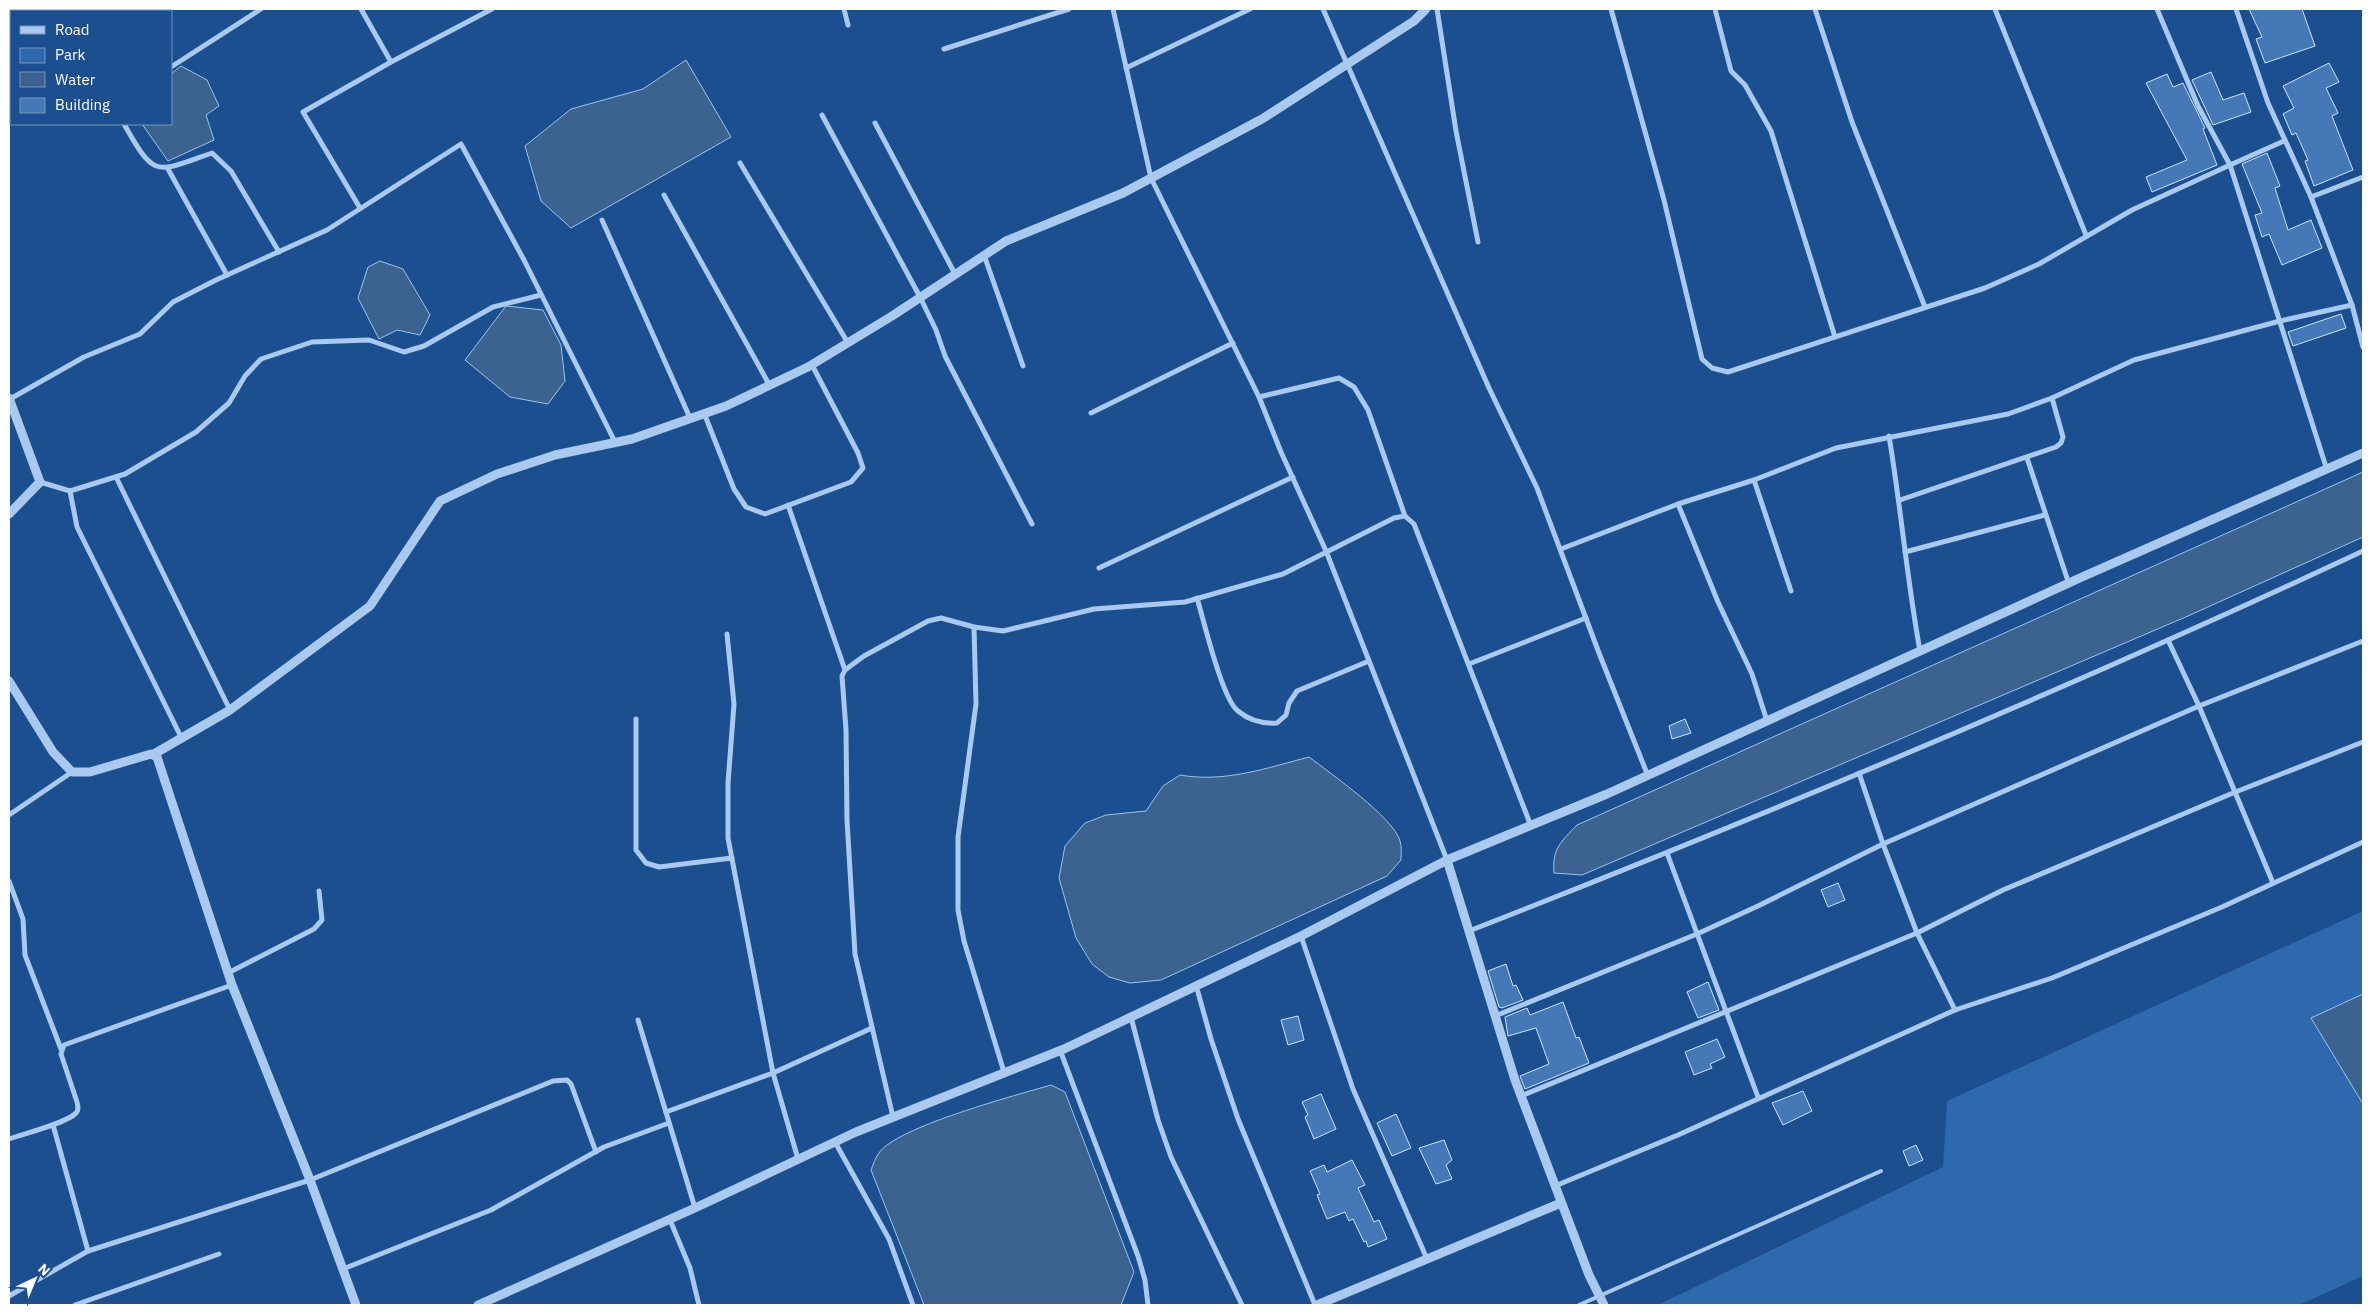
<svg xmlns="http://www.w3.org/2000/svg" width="2372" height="1314" font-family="'IBM Plex Sans',sans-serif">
	<rect width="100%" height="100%" fill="#1b4f8f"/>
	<path fill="#2e69ad" d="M2363,911V994L2312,1018L2363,1104V1276L2299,1305H1658L1943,1167L1947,1101Z"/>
	<g fill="#3c6290" stroke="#9cc4f0">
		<path d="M686,60L731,137L571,228L541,201L525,146L571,109L643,89Z"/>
		<path d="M181,66L207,80L219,106L206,115L214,140L168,161L142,124H171V74Z"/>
		<path d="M380,261L403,269L430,315L420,335L397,330L379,339L358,298L368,267Z"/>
		<path d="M506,306L543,310L561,345L565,381L548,404L510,397L465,360Z"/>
		<path d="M2363,472V537L2188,616L1582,875L1554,873C1552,848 1561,842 1577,825Z"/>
		<path d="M1309,757C1330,773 1394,818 1400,841C1402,847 1401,854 1401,860L1387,876L1161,980L1130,983L1109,977L1092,964L1076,938L1059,878L1065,846L1085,823L1106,815L1146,811L1163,786L1180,775C1224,783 1267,768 1309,757Z"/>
		<path d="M2363,994V1104L2311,1018Z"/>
		<path d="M1051,1085L1065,1092L1134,1272L1121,1305H924L871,1170C873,1165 875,1158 879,1153C896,1127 1017,1095 1051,1085Z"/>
	</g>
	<g fill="#4478b7" stroke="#cfe3fa">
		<path d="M2249,9H2302L2315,46L2265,63L2256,39L2262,37Z"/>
		<path d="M2329,63L2339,82L2326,88L2338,113L2332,116L2353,170L2314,186L2305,161L2308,160L2296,133L2292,135L2283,114L2294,108L2283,86Z"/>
		<path d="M2211,72L2223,100L2244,93L2251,112L2213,125L2192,80Z"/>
		<path d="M2167,74L2173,87L2183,83L2205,128L2203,129L2217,165L2152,192L2146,177L2187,160L2146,83Z"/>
		<path d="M2267,153L2280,186L2275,188L2288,230L2311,220L2322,248L2282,265L2269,234L2262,237L2255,215L2262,213L2242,164Z"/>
		<path d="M2341,314L2346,328L2293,346L2288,332Z"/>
		<path d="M1685,719L1691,733L1672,739L1669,726Z"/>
		<path d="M1838,883L1845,900L1828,907L1821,890Z"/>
		<path d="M1506,964L1513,986L1516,985L1523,1000L1502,1008L1499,1007L1488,971Z"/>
		<path d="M1708,982L1719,1010L1698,1018L1687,992Z"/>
		<path d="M1563,1002L1576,1038L1579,1037L1589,1063L1525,1089L1520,1076L1549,1064L1536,1028L1508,1036L1505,1017L1527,1008L1530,1015Z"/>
		<path d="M1298,1016L1304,1040L1288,1045L1281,1020Z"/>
		<path d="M1717,1039L1725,1057L1710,1064L1712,1068L1694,1075L1685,1052Z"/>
		<path d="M1803,1091L1812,1111L1783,1125L1772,1103Z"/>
		<path d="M1321,1094L1336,1129L1314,1139L1305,1117L1308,1115L1302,1102Z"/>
		<path d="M1396,1114L1411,1148L1392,1156L1377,1123Z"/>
		<path d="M1444,1140L1452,1160L1446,1165L1452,1179L1436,1184L1419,1148Z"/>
		<path d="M1916,1145L1923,1160L1909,1166L1903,1151Z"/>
		<path d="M1352,1160L1365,1185L1358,1188L1374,1222L1379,1220L1387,1239L1368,1247L1366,1241L1364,1242L1353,1219L1349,1221L1345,1212L1327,1219L1317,1195L1320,1194L1310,1171L1324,1165L1327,1172Z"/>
	</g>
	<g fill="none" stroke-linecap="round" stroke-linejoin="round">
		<path stroke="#a9c9ee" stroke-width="4" d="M1579,1305L1881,1171"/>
		<g stroke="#a9c9ee" stroke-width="5">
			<path d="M121,9L123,11"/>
			<path d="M361,9L391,62L492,9"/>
			<path d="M844,9L848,25"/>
			<path d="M1113,9L1151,178L1259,397L1281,452L1326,551L1447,860"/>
			<path d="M1323,9L1489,388L1537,488L1599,653L1648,776"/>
			<path d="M1437,9L1456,131L1478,242"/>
			<path d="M1611,9L1664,200L1702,359L1712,368L1728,372L1985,288L2039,264L2132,210L2230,165L2198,106L2157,9"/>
			<path d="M1715,9L1731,71L1745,85L1771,131L1835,337"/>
			<path d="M1815,9L1852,122L1925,307"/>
			<path d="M1995,9L2086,235"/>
			<path d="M50,11L54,9"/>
			<path d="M9,27H11"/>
			<path d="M944,49L1069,9"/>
			<path d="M171,67L261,9"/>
			<path d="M1126,68L1250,9"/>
			<path d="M822,115L920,297L936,330L945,356L1032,524"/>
			<path d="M875,123L955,274"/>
			<path d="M124,124C155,179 155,173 212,153L231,171L279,252"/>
			<path d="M2284,141L2230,165L2327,470"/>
			<path d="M740,163L848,343"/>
			<path d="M168,169L227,275"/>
			<path d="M664,195L770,386"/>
			<path d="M2311,197L2363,177"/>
			<path d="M360,208L303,112L391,62"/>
			<path d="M602,220L690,418"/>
			<path d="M984,255L1023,366"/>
			<path d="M2352,305L2363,347"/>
			<path d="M1259,397L1339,378L1354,387L1368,410L1405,516"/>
			<path d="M10,399L84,357L140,334L173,302L216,280L327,230L461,144L524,260L615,442"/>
			<path d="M704,413L734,489L746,507L765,514L851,482L863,468L858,453L812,365"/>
			<path d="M1091,413L1233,343"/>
			<path d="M1889,436C1901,508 1907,580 1920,651"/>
			<path d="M2027,458L2069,584"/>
			<path d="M116,477L230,710"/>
			<path d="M1754,480L1791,591"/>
			<path d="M40,482L70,491L125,474L196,432L229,403L245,376L261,359L312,342L369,340L404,352L424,346L493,307L541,295"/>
			<path d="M70,491L77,527L182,739"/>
			<path d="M1900,500L2056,447L2061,443L2063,437L2052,398"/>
			<path d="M1678,504L1718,602L1752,674L1767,721"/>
			<path d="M788,505L845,670"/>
			<path d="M1561,549L1678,504L1754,480L1836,448L2008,414L2052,398L2134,360L2280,321L2352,305L2311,197L2268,103L2236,9"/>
			<path d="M1905,552L2045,515"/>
			<path d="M1099,568L1293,477"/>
			<path d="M1197,598C1204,621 1222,699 1238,711C1250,721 1262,724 1277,723L1286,715L1289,703L1297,691L1369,661"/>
			<path d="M974,627L976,704L958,837V910L964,941L1004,1072"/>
			<path d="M727,634L734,704L728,783V838L773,1073L798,1159"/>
			<path d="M2168,640L2199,706L2273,883"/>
			<path d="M1469,664L1586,618"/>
			<path d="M636,719V850L646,863L659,867L732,858"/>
			<path d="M1859,773L1883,844L1917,933L1955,1010"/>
			<path d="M9,815L72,772"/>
			<path d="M1667,853L1758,1097"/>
			<path d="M9,881L23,919L25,955L61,1049"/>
			<path d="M1469,931C1771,813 2070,688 2363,551"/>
			<path d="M1301,936L1353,1089L1427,1259"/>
			<path d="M228,973L314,929L322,920L319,891"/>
			<path d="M1196,985L1211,1039L1238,1119L1315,1305"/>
			<path d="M1495,1016L1697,934L1758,906L1883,844L2199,706L2363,641"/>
			<path d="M1131,1017L1158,1120L1171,1157L1242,1305"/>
			<path d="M638,1020L695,1208"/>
			<path d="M1060,1050L1138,1256L1145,1280L1148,1305"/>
			<path d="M1521,1096L1917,933L2003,890L2233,793L2363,742"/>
			<path d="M666,1112L773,1073L872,1028"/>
			<path d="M893,1117L855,954L847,820L846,730L842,676L845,670L864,656L928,621L941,618L974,627L1003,631L1094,609L1185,602L1283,574L1394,518L1405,516L1414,524L1531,826"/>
			<path d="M53,1125L88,1251"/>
			<path d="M9,1139C23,1134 67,1123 76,1113C79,1110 78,1106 77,1102L61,1054L64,1045L232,985"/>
			<path d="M835,1142L889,1239L913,1305"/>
			<path d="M1555,1186L1678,1135L1955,1010L2052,978L2222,907L2363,842"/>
			<path d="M670,1220L690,1268L699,1305"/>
			<path d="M343,1269L491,1210L604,1147L669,1123"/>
			<path d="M9,1296L88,1251L310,1180L553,1081L567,1080L571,1084L596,1152"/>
			<path d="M75,1305L219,1254"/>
		</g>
		<g stroke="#a9c9ee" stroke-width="9">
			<path d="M9,398L40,482L9,514"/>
			<path d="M9,681L53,752L72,772H90L151,754L157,757L232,985L310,1180L356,1305"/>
			<path d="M154,754L230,710L370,606L440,501L497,474L555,455L632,439L726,406L808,367L892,316L1006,241L1123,193L1262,119L1414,21L1426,9"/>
			<path d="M1447,860L1607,794L2082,577L2363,453"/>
			<path d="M478,1305L695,1208L856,1132L1064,1049L1301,936L1447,860L1515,1080L1589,1275L1604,1305"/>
			<path d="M1317,1305L1561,1203"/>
		</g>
	</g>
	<rect width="2372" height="1314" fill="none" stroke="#ffffff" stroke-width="20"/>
	<rect x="10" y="10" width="162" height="115" fill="#1b4f8f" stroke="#7695bc"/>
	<rect x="20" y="26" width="25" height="8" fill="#a9c9ee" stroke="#7695bc"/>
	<text x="55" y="35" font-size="15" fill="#ffffff">Road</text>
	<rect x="20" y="48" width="25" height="15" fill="#2e69ad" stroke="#7695bc"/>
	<text x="55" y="60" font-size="15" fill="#ffffff">Park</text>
	<rect x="20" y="72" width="25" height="15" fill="#3c6290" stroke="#7695bc"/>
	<text x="55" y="85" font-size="15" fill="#ffffff">Water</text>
	<rect x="20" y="98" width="25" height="15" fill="#4478b7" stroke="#7695bc"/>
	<text x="55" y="110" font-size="15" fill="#ffffff">Building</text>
	<g transform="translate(35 1279) rotate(44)" stroke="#1b4f8f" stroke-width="4" paint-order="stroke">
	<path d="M0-4L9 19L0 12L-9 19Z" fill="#ffffff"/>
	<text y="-8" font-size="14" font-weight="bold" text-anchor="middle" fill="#ffffff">N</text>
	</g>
</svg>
